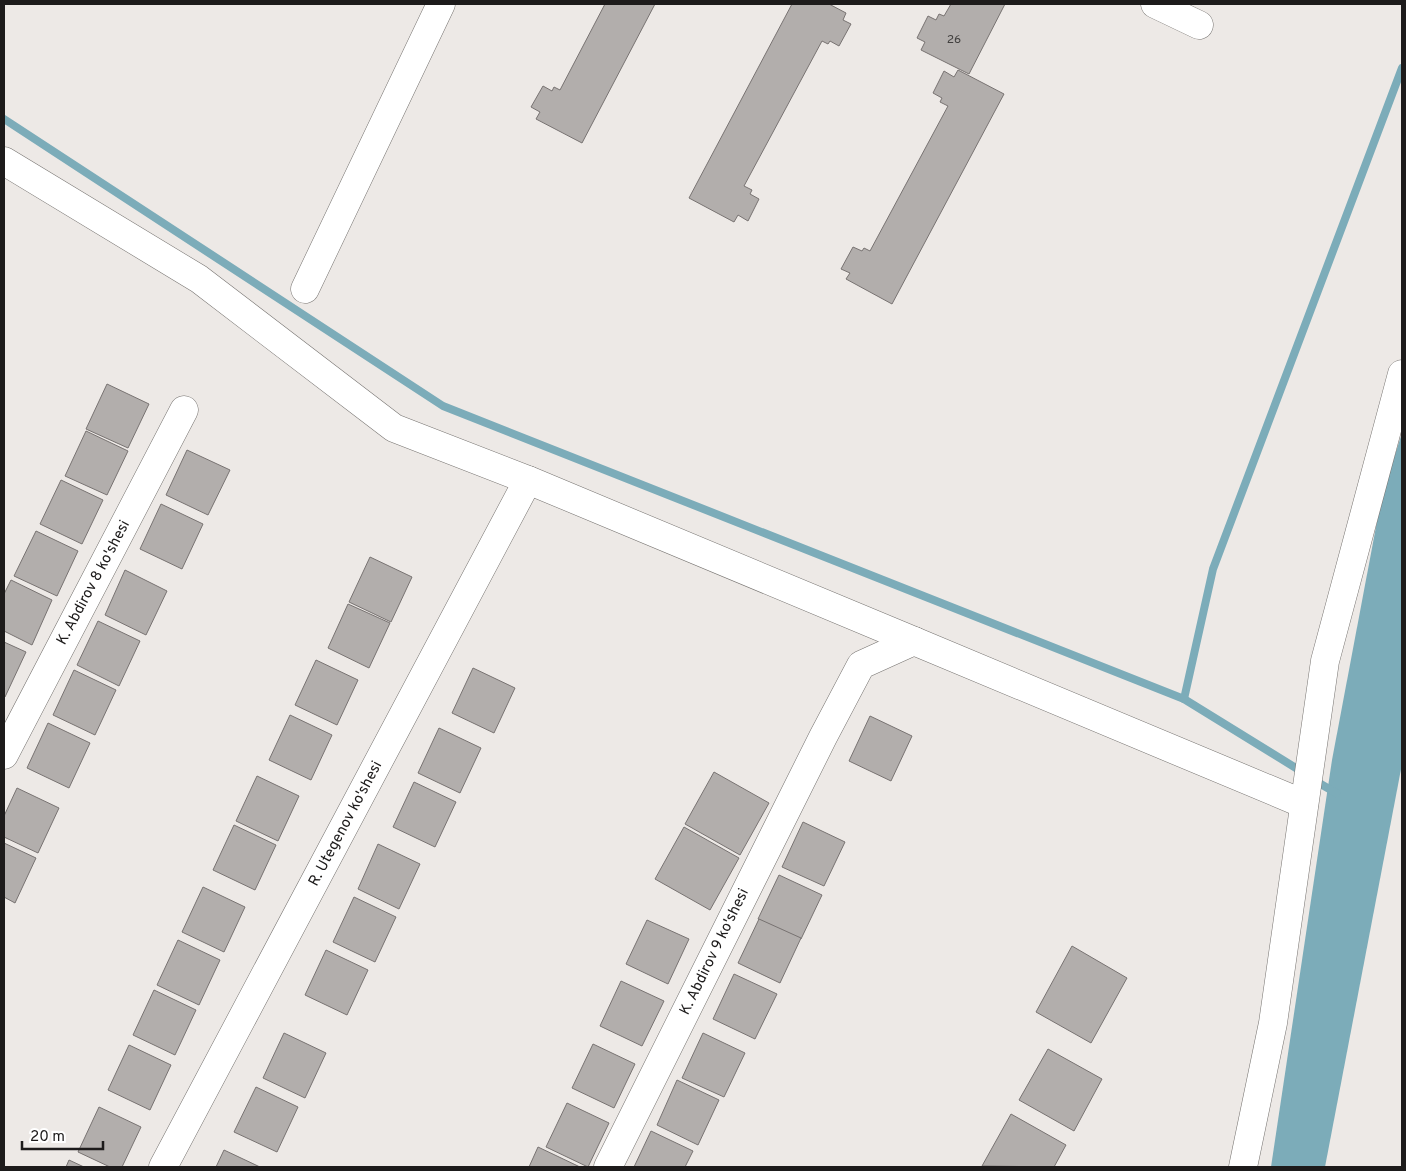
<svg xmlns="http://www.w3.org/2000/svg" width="1406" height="1171" font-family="Overpass,sans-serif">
	<rect width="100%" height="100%" fill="#ede9e6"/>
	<path fill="#7cacb9" d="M1402,433V764L1325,1167H1271L1332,760L1382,495Z"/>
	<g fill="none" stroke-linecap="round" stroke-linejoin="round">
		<g stroke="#7cacb9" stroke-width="8">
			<path d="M4,119L443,406L1184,699L1304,773"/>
			<path d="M1184,699L1213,569L1402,68"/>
			<path d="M1314,780L1336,793"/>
		</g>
	</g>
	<g fill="#b2aeac" stroke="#787372">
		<path d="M605,4H655L582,143L536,119L540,112L531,107L543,86L552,91L554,87L560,90Z"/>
		<path d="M792,4H829L846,13L843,20L851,24L839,46L830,41L828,44L822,41L744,186L752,190L750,194L759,199L748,221L738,215L734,222L689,198Z"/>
		<path d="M951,4H1005L969,74L921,50L925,42L917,38L928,16L936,20L939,14L944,16Z"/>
		<path d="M958,70L1004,94L892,304L846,279L850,273L841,269L853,247L862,251L864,248L870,251L948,106L940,102L942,98L933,93L944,71L954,77Z"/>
		<path d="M107,384L149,404L128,448L86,429Z"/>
		<path d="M86,431L128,451L107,495L65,476Z"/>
		<path d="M187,450L230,470L208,515L166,495Z"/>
		<path d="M61,480L103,500L82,544L40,524Z"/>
		<path d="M161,504L203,524L182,569L140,549Z"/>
		<path d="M36,531L78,551L57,596L14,576Z"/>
		<path d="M370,557L412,577L391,622L349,602Z"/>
		<path d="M125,570L167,591L146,635L105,615Z"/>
		<path d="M11,580L52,600L32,645L4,631V594Z"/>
		<path d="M348,604L390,623L369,668L328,648Z"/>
		<path d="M98,621L140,641L119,686L77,665Z"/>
		<path d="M4,642L26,652L5,697L4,696Z"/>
		<path d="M316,660L358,680L337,725L295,705Z"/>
		<path d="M473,668L515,688L494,733L452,713Z"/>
		<path d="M74,670L116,690L95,735L53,715Z"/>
		<path d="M290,715L332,735L311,780L269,760Z"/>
		<path d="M870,716L912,736L891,781L849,761Z"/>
		<path d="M48,723L90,743L69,788L27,768Z"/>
		<path d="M439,728L481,748L460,793L418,773Z"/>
		<path d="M714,772L769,803L740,855L685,824Z"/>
		<path d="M257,776L299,796L278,841L236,821Z"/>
		<path d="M414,782L456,802L435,847L393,827Z"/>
		<path d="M17,788L59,808L38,853L4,837V816Z"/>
		<path d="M803,822L845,842L824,886L782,867Z"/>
		<path d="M234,825L276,845L255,890L213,870Z"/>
		<path d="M684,827L739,858L710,910L655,879Z"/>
		<path d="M4,843L36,858L15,903L4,897Z"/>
		<path d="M378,844L420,864L399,909L358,889Z"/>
		<path d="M779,875L822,895L801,939L758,919Z"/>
		<path d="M203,887L245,907L224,952L182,932Z"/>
		<path d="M354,897L396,917L375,962L333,942Z"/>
		<path d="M759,919L801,938L780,983L738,963Z"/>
		<path d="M647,920L689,939L668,984L626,964Z"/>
		<path d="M178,940L220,960L199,1005L157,985Z"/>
		<path d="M1072,946L1127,978L1091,1043L1036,1012Z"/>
		<path d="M326,950L368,970L347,1015L305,995Z"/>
		<path d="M734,974L777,994L755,1039L713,1019Z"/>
		<path d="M621,981L664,1001L642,1046L600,1026Z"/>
		<path d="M154,990L196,1010L175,1055L133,1035Z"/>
		<path d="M284,1033L326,1053L305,1098L263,1078Z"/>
		<path d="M703,1033L745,1053L724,1097L682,1078Z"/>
		<path d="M593,1044L635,1064L614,1108L572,1088Z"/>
		<path d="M129,1045L171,1065L150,1110L108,1090Z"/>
		<path d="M1048,1049L1102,1079L1074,1131L1019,1100Z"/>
		<path d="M677,1080L719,1100L698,1145L657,1125Z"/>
		<path d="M256,1087L298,1107L277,1152L234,1132Z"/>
		<path d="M567,1103L609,1123L588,1167L546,1147Z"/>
		<path d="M99,1107L141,1127L122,1167H110L78,1152Z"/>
		<path d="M1011,1114L1066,1145L1054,1167L982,1166Z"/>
		<path d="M651,1131L693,1151L685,1167H634Z"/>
		<path d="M538,1147L580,1167H529Z"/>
		<path d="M224,1150L260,1167H216Z"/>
		<path d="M69,1160L84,1167H66Z"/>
	</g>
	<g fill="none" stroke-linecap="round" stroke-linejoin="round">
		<g stroke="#767370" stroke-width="29">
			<g id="street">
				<path d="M1155,4L1199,25"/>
				<path d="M4,161L199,279L394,428L528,480L914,641"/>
				<path d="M305,289L441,4"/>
				<path d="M4,755L184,410"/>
				<path d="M163,1167L528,480"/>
				<path d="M608,1167L823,737L861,665L914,641L1304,804"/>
				<path d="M1243,1167L1273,1023L1325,661L1402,374"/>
			</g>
		</g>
		<use href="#street" stroke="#fff" stroke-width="28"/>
	</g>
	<g text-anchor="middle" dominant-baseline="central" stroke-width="5" stroke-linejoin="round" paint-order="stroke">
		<g font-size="12" fill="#42403f">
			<text x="954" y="40">26</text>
		</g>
		<g font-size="15" fill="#1d1b1b" stroke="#fff">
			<text transform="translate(94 583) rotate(-62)">K. Abdirov 8 ko'shesi</text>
			<text transform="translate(346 824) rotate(-62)">R. Utegenov ko'shesi</text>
			<text transform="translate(715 952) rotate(-64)">K. Abdirov 9 ko'shesi</text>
		</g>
	</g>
	<rect width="1406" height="1171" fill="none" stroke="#1d1b1b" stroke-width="10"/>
	<path d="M22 1141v8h81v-8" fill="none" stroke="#1d1b1b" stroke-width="2.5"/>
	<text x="30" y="1141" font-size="15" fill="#1d1b1b" stroke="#ffffff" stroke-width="4" paint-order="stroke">20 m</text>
</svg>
